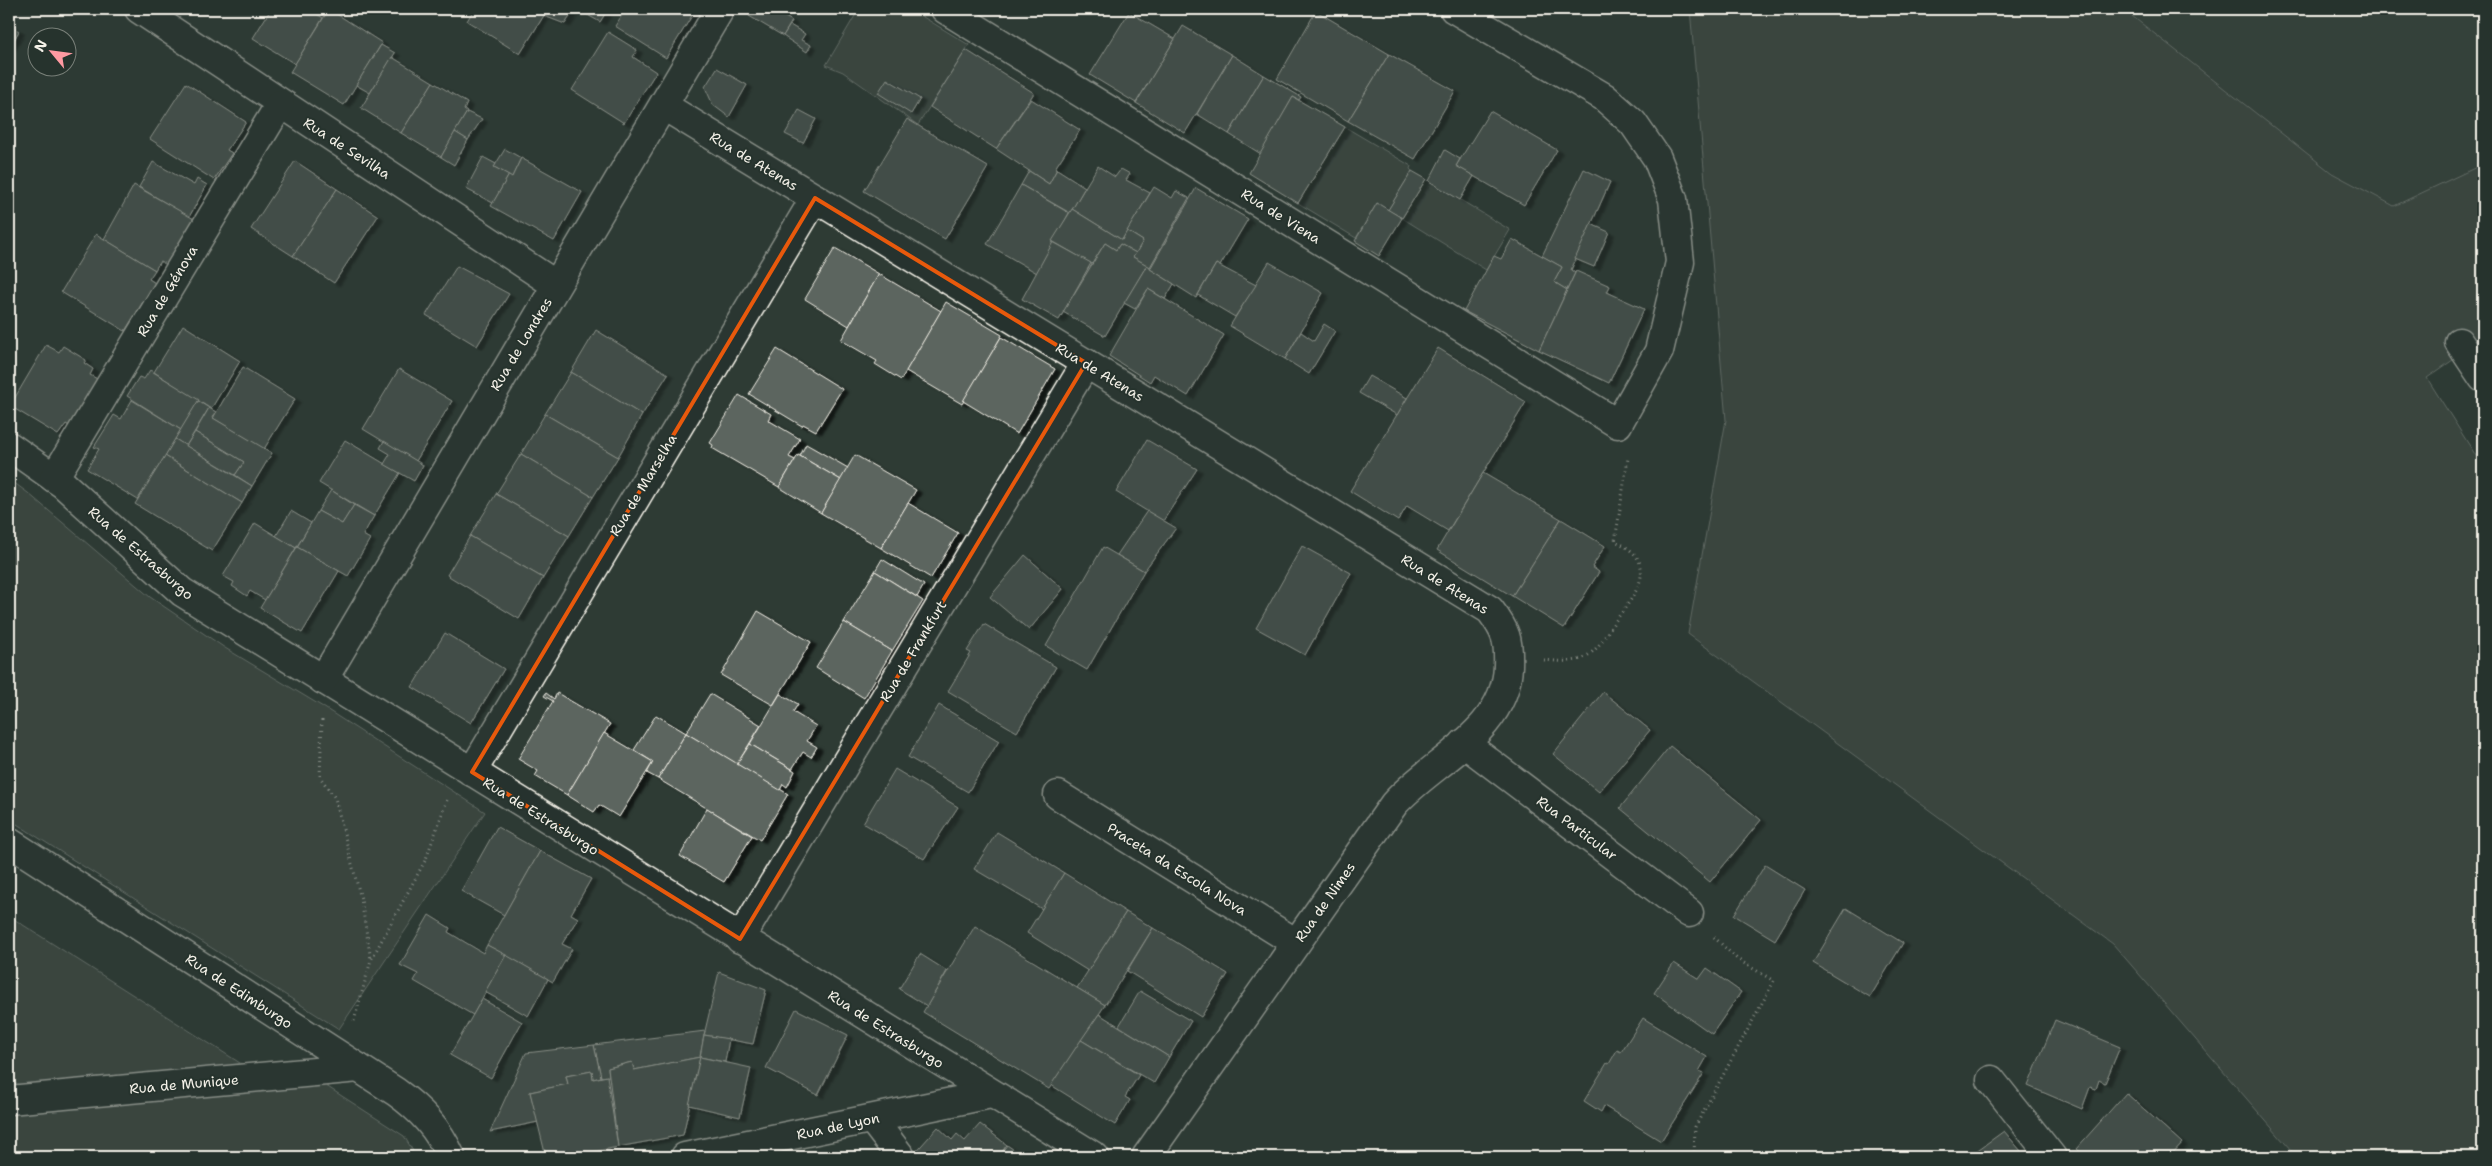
<svg xmlns="http://www.w3.org/2000/svg" width="2492" height="1166" font-family="'Shantell Sans',sans-serif">
	<defs>
		<filter id="shadow"><feDropShadow dx="5.5" dy="3" stdDeviation="1" flood-color="#0009"/></filter>
	</defs>
	<rect width="100%" height="100%" fill="#2e3b34"/>
	<filter id="ink" filterUnits="userSpaceOnUse"><feTurbulence type="fractalNoise" baseFrequency=".02" numOctaves="2"/><feDisplacementMap in="SourceGraphic" scale="10" xChannelSelector="R" yChannelSelector="G"/><feConvolveMatrix kernelMatrix="1 2 1 2 8 2 1 2 1" color-interpolation-filters="sRGB"/></filter>
	<g filter="url(#ink)">
		<path fill="#3c4841" d="M2123,9H2483V164L2394,207L2332,173Z"/>
		<g fill="#48524c" stroke="#9ea29a">
			<path d="M859,9H910L969,45L918,125L843,72L826,65Z"/>
			<path d="M1690,9H2123L2332,173L2394,206L2483,164V339L2427,378L2483,467V1157H2297L2113,944L1688,634L1726,420Z"/>
			<path d="M1345,127L1411,166L1410,169L1412,171L1388,210L1377,203L1356,238L1298,203Z"/>
			<path d="M1426,179L1510,230L1486,270L1402,218Z"/>
			<path d="M9,479L28,493L150,597L225,648L323,707L485,812L339,1029L9,819Z"/>
			<path d="M9,916L262,1077L306,1073L404,1136L413,1151L380,1157H9Z"/>
		</g>
		<g fill="#5c655e" stroke="#f4f1e8" filter="url(#shadow)">
			<path d="M271,9H309L323,18L295,64L253,38Z"/>
			<path d="M329,9L382,43L344,105L290,72Z"/>
			<path d="M474,9H548L520,54L467,21Z"/>
			<path d="M548,9H575L565,24L544,16Z"/>
			<path d="M577,9H608L600,22Z"/>
			<path d="M626,9H696L666,58L615,26Z"/>
			<path d="M753,9H772L792,21L783,36L749,16Z"/>
			<path d="M1316,11L1389,54L1348,121L1277,79Z"/>
			<path d="M1129,12L1175,39L1136,103L1090,75Z"/>
			<path d="M9,25L19,31L9,49Z"/>
			<path d="M790,25L805,34L801,40L811,45L807,52L783,36Z"/>
			<path d="M1183,26L1232,55L1185,133L1136,103Z"/>
			<path d="M608,32L637,50L633,57L656,72L624,123L572,90Z"/>
			<path d="M381,45L395,53L370,93L356,85Z"/>
			<path d="M966,50L1034,93L996,149L930,107Z"/>
			<path d="M1389,54L1455,91L1415,159L1348,121Z"/>
			<path d="M1232,55L1264,75L1229,134L1197,114Z"/>
			<path d="M392,57L433,82L401,133L361,108Z"/>
			<path d="M717,68L747,85L729,117L713,105L705,87Z"/>
			<path d="M1264,75L1301,97L1299,100L1293,97L1261,154L1229,134Z"/>
			<path d="M887,79L920,99L911,114L878,93Z"/>
			<path d="M433,82L467,103L464,110L467,112L441,157L401,133Z"/>
			<path d="M186,83L246,122L227,150L232,153L214,180L150,139Z"/>
			<path d="M1293,97L1345,127L1298,203L1249,173Z"/>
			<path d="M1031,99L1080,130L1055,168L1057,169L1049,184L996,149Z"/>
			<path d="M799,110L816,119L803,143L785,134Z"/>
			<path d="M1490,111L1557,150L1524,205L1456,166Z"/>
			<path d="M467,112L482,119L468,140L455,132Z"/>
			<path d="M907,119L988,167L945,239L864,191Z"/>
			<path d="M455,132L468,140L454,165L441,157Z"/>
			<path d="M505,149L521,158L512,177L494,167Z"/>
			<path d="M1445,150L1460,159L1456,166L1474,176L1460,200L1429,181Z"/>
			<path d="M483,157L496,164L494,167L509,175L493,203L466,189Z"/>
			<path d="M521,158L582,192L554,241L491,206L509,175L512,177Z"/>
			<path d="M295,161L337,189L293,256L251,229Z"/>
			<path d="M153,162L194,185L197,179L207,185L189,217L139,187Z"/>
			<path d="M1098,166L1115,177L1121,169L1130,174L1126,180L1150,193L1122,240L1072,209Z"/>
			<path d="M1057,169L1085,187L1070,213L1021,185L1029,171L1049,184Z"/>
			<path d="M1584,169L1610,182L1571,270L1575,273L1567,290L1554,282L1562,267L1542,256Z"/>
			<path d="M1412,171L1426,179L1402,218L1388,210Z"/>
			<path d="M134,185L194,219L167,265L160,261L155,270L104,239Z"/>
			<path d="M1021,185L1069,213L1037,273L987,244Z"/>
			<path d="M1154,187L1172,198L1176,191L1189,198L1150,267L1133,257L1143,241L1127,231Z"/>
			<path d="M1196,188L1248,219L1220,266L1216,264L1196,298L1150,269Z"/>
			<path d="M337,189L378,216L334,283L293,256Z"/>
			<path d="M1377,203L1402,218L1379,256L1355,241Z"/>
			<path d="M1072,209L1122,240L1127,231L1143,241L1136,253L1120,244L1116,250L1105,243L1092,264L1052,241Z"/>
			<path d="M1591,224L1609,232L1594,267L1575,259Z"/>
			<path d="M96,234L155,270L149,279L155,283L125,331L61,292Z"/>
			<path d="M1512,239L1562,267L1554,282L1567,290L1539,350L1464,311L1494,256L1501,259Z"/>
			<path d="M1053,242L1091,263L1059,320L1022,299Z"/>
			<path d="M1105,243L1116,250L1120,244L1136,253L1133,257L1147,265L1105,336L1063,312Z"/>
			<path d="M835,248L879,274L849,326L805,299Z"/>
			<path d="M1269,262L1323,293L1285,359L1230,326Z"/>
			<path d="M1216,264L1256,285L1235,317L1198,295Z"/>
			<path d="M1147,265L1150,267V269L1174,284L1165,299L1148,289L1135,309L1124,303Z"/>
			<path d="M457,266L509,294L477,346L426,315Z"/>
			<path d="M1576,271L1610,286L1607,292L1644,309L1609,383L1539,350Z"/>
			<path d="M879,274L941,311L901,380L875,364L877,361L841,340Z"/>
			<path d="M1148,289L1224,335L1188,396L1154,375L1150,382L1109,356Z"/>
			<path d="M946,302L1002,335L962,404L906,371Z"/>
			<path d="M1324,324L1335,331L1309,374L1285,359L1301,332L1314,341Z"/>
			<path d="M183,325L240,361L211,409L154,372Z"/>
			<path d="M596,330L668,374L642,415L571,372Z"/>
			<path d="M1001,337L1055,369L1017,434L963,401Z"/>
			<path d="M46,345L59,352L63,346L86,360L84,363L93,369L90,375L99,380L71,427L66,424L58,435L10,406Z"/>
			<path d="M1438,348L1526,402L1448,531L1407,506L1398,521L1350,491Z"/>
			<path d="M777,349L842,389L816,431L803,424L802,426L749,394Z"/>
			<path d="M243,367L295,399L264,449L213,418Z"/>
			<path d="M399,369L452,401L416,461L363,429Z"/>
			<path d="M150,370L199,400L181,430L127,396L139,377L144,379Z"/>
			<path d="M571,372L642,415L618,457L545,414Z"/>
			<path d="M1369,376L1407,398L1397,415L1359,393Z"/>
			<path d="M739,395L771,414L768,420L800,439L789,457L795,460L779,487L712,448L713,445L710,443Z"/>
			<path d="M132,400L181,430L138,500L87,469L99,449L94,447L114,415L121,419Z"/>
			<path d="M198,401L209,408L186,446L175,439Z"/>
			<path d="M209,408L216,412L213,418L272,453L252,486L235,475L244,462L195,432Z"/>
			<path d="M545,414L618,457L593,497L521,454Z"/>
			<path d="M195,432L244,462L235,475L186,446Z"/>
			<path d="M175,439L252,486L242,503L165,456Z"/>
			<path d="M345,440L400,473L374,516L319,483Z"/>
			<path d="M1147,440L1197,469L1163,521L1116,492Z"/>
			<path d="M384,441L423,465L414,481L384,464L390,454L380,448Z"/>
			<path d="M806,444L848,468L841,480L800,456Z"/>
			<path d="M521,454L593,497L569,536L496,494Z"/>
			<path d="M798,455L841,480L821,513L779,487Z"/>
			<path d="M855,455L916,490L881,548L821,513Z"/>
			<path d="M165,456L242,503L212,551L135,504Z"/>
			<path d="M1483,473L1561,519L1512,596L1437,550Z"/>
			<path d="M331,490L354,505L342,524L318,511Z"/>
			<path d="M496,494L569,536L543,578L470,536Z"/>
			<path d="M908,503L958,533L931,578L881,548Z"/>
			<path d="M354,505L374,516L363,535L370,539L348,576L297,547L318,511L342,524Z"/>
			<path d="M291,511L311,523L296,548L276,536Z"/>
			<path d="M1147,511L1176,528L1144,571L1117,555Z"/>
			<path d="M1561,519L1605,546L1592,567L1599,572L1564,628L1512,596Z"/>
			<path d="M255,523L296,548L265,600L250,591L247,596L232,586L234,582L223,576Z"/>
			<path d="M470,536L543,578L519,619L447,575Z"/>
			<path d="M1302,546L1351,573L1305,655L1256,628Z"/>
			<path d="M297,547L339,571L302,633L260,608Z"/>
			<path d="M1103,547L1144,571L1087,670L1046,646Z"/>
			<path d="M1025,555L1063,589L1029,630L990,597Z"/>
			<path d="M882,559L924,585L917,597L875,571Z"/>
			<path d="M875,571L923,601L892,651L844,622Z"/>
			<path d="M758,611L811,642L773,705L721,675Z"/>
			<path d="M844,622L892,651L864,698L816,668Z"/>
			<path d="M984,624L1056,667L1017,732L948,691L971,653L967,651Z"/>
			<path d="M445,633L504,669L471,723L412,687Z"/>
			<path d="M1603,692L1650,730L1599,792L1553,754Z"/>
			<path d="M546,693L554,699L557,693L610,724L567,795L535,776L538,771L518,759L553,701L544,696Z"/>
			<path d="M710,694L761,725L737,764L686,733Z"/>
			<path d="M780,694L798,704L793,712L816,726L807,741L817,747L811,757L803,752L792,769L750,744Z"/>
			<path d="M939,705L999,741L968,792L908,757Z"/>
			<path d="M656,715L686,733L658,779L647,773L653,762L634,750Z"/>
			<path d="M604,733L653,762L619,817L599,805L594,812L567,795Z"/>
			<path d="M686,733L788,794L760,840L658,779Z"/>
			<path d="M750,744L795,771L787,787L783,784L780,790L737,764Z"/>
			<path d="M1670,746L1761,820L1710,882L1620,808Z"/>
			<path d="M895,769L958,807L924,859L863,823Z"/>
			<path d="M707,808L752,836L724,882L680,856Z"/>
			<path d="M497,827L540,851L504,915L461,891Z"/>
			<path d="M997,832L1064,873L1042,909L974,869Z"/>
			<path d="M540,851L591,879L571,914L578,918L562,944L572,949L553,982L487,945Z"/>
			<path d="M1765,865L1805,890L1775,940L1734,915Z"/>
			<path d="M1064,873L1126,912L1088,971L1027,933Z"/>
			<path d="M1846,908L1903,943L1870,997L1813,963Z"/>
			<path d="M1126,912L1153,928L1105,1005L1077,988Z"/>
			<path d="M429,915L450,928L448,932L483,953L487,945L506,955L473,1015L414,981L418,974L400,965Z"/>
			<path d="M975,926L1105,1005L1049,1089L923,1012Z"/>
			<path d="M1153,928L1228,974L1201,1017L1127,971Z"/>
			<path d="M920,954L947,971L927,1006L899,989Z"/>
			<path d="M506,955L548,979L528,1016L485,992Z"/>
			<path d="M1674,963L1699,979L1707,968L1741,992L1712,1034L1654,993Z"/>
			<path d="M719,972L766,990L753,1044L704,1035Z"/>
			<path d="M1140,991L1191,1021L1169,1057L1119,1026Z"/>
			<path d="M482,999L522,1022L491,1078L450,1055Z"/>
			<path d="M796,1009L848,1035L818,1095L766,1068Z"/>
			<path d="M1099,1014L1169,1057L1154,1083L1081,1040Z"/>
			<path d="M1643,1018L1707,1057L1699,1071L1704,1073L1661,1141L1604,1106L1601,1112L1584,1101L1607,1063L1609,1064L1617,1050L1621,1052Z"/>
			<path d="M2055,1020L2120,1047L2105,1083L2099,1080L2096,1089L2090,1087L2082,1109L2028,1086Z"/>
			<path d="M705,1031L700,1057L634,1070L632,1062L608,1068L609,1076L601,1077L594,1045Z"/>
			<path d="M704,1035L729,1039L725,1062L700,1057Z"/>
			<path d="M1081,1040L1139,1075L1125,1097L1130,1100L1115,1125L1051,1085Z"/>
			<path d="M594,1045L601,1077L593,1079L592,1071L566,1076L568,1084L530,1092L538,1122L490,1132L526,1053Z"/>
			<path d="M700,1057L683,1135L618,1147L608,1068L632,1062L634,1070Z"/>
			<path d="M700,1057L751,1068L740,1117L689,1105Z"/>
			<path d="M592,1071L593,1079L607,1076L618,1147L567,1157H546L530,1092L568,1084L566,1076Z"/>
			<path d="M2126,1093L2182,1143L2169,1157H2085L2076,1149Z"/>
			<path d="M980,1124L1007,1145L998,1157H915L913,1155L938,1127L952,1140L957,1134L965,1141Z"/>
			<path d="M2004,1131L2026,1157H1968Z"/>
			<path d="M1007,1145L1024,1157H998Z"/>
		</g>
		<g fill="none" stroke-linecap="round" stroke-linejoin="round">
			<g stroke="#f4f1e8" stroke-width="31">
				<g id="minor">
					<path d="M139,9L556,285"/>
					<path d="M945,9L1618,424L1659,351L1680,262L1673,199L1657,158L1633,123L1604,97L1454,9"/>
					<path d="M664,106L1490,610C1506,631 1509,640 1508,666C1506,732 1432,761 1394,804L1146,1157"/>
					<path d="M2459,342L2483,378"/>
					<path d="M9,446L63,484L182,592L1095,1157"/>
					<path d="M54,478L280,104"/>
					<path d="M323,680L720,9"/>
					<path d="M1464,743L1689,913"/>
					<path d="M472,772L815,198"/>
					<path d="M1058,795L1296,943"/>
					<path d="M9,842L396,1092C421,1110 438,1128 451,1157"/>
					<path d="M740,939L1086,363"/>
					<path d="M1991,1080L2052,1157"/>
					<path d="M9,1100L359,1068"/>
					<path d="M872,1119L901,1157"/>
					<path d="M685,1157L991,1094"/>
				</g>
			</g>
			<g stroke="#f4f1e8" stroke-width="3" stroke-dasharray="1 4" stroke-linecap="butt">
				<path d="M1544,660C1556,661 1572,663 1583,658C1597,652 1605,636 1613,624C1635,595 1663,563 1615,541L1628,458"/>
				<path d="M322,720L320,777L335,798L361,899L371,960"/>
				<path d="M354,1021L371,960L426,859L447,800"/>
				<path d="M9,1145L10,1157"/>
				<path d="M1694,1157L1695,1127L1774,981L1737,959L1714,937"/>
			</g>
			<use href="#minor" stroke="#26332d" stroke-width="28"/>
		</g>
	</g>
	<path d="M0 0H2492V1166H0ZM815,198L1086,363L740,939L472,772Z" fill="#2e3b34" fill-opacity=".55" fill-rule="evenodd"/>
	<path fill="none" stroke="#e8590c" stroke-width="4" stroke-linejoin="round" d="M815,198L1086,363L740,939L472,772Z"/>
	<g text-anchor="middle" dominant-baseline="central" stroke-width="4" stroke-linejoin="round" paint-order="stroke">
		<g font-size="14" fill="#f4f1e8" stroke="#26332d">
			<text transform="translate(347 148) rotate(33)">Rua de Sevilha</text>
			<text transform="translate(754 161) rotate(31)">Rua de Atenas</text>
			<text transform="translate(1281 216) rotate(32)">Rua de Viena</text>
			<text transform="translate(167 291) rotate(-59)">Rua de Génova</text>
			<text transform="translate(521 344) rotate(-59)">Rua de Londres</text>
			<text transform="translate(1100 372) rotate(31)">Rua de Atenas</text>
			<text transform="translate(643 485) rotate(-59)">Rua de Marselha</text>
			<text transform="translate(141 553) rotate(41)">Rua de Estrasburgo</text>
			<text transform="translate(1445 584) rotate(32)">Rua de Atenas</text>
			<text transform="translate(913 651) rotate(-59)">Rua de Frankfurt</text>
			<text transform="translate(541 816) rotate(32)">Rua de Estrasburgo</text>
			<text transform="translate(1577 828) rotate(37)">Rua Particular</text>
			<text transform="translate(1177 869) rotate(32)">Praceta da Escola Nova</text>
			<text transform="translate(1325 902) rotate(-55)">Rua de Nimes</text>
			<text transform="translate(239 991) rotate(33)">Rua de Edimburgo</text>
			<text transform="translate(886 1029) rotate(32)">Rua de Estrasburgo</text>
			<text transform="translate(184 1084) rotate(-5)">Rua de Munique</text>
			<text transform="translate(838 1126) rotate(-12)">Rua de Lyon</text>
		</g>
	</g>
	<rect width="2492" height="1166" fill="none" stroke="#26332d" stroke-width="30"/>
	<rect x="15" y="15" width="2462" height="1136" fill="none" stroke="#f4f1e8" stroke-width="2" filter="url(#ink)"/>
	<g transform="translate(52 52) rotate(299)"><circle r="24" fill="#26332d" stroke="#787f78"/>
	<path d="M0-4L9 19L0 12L-9 19Z" fill="#ff9aa2"/>
	<text y="-8" font-size="14" font-weight="bold" text-anchor="middle" fill="#f4f1e8">N</text>
	</g>
</svg>
